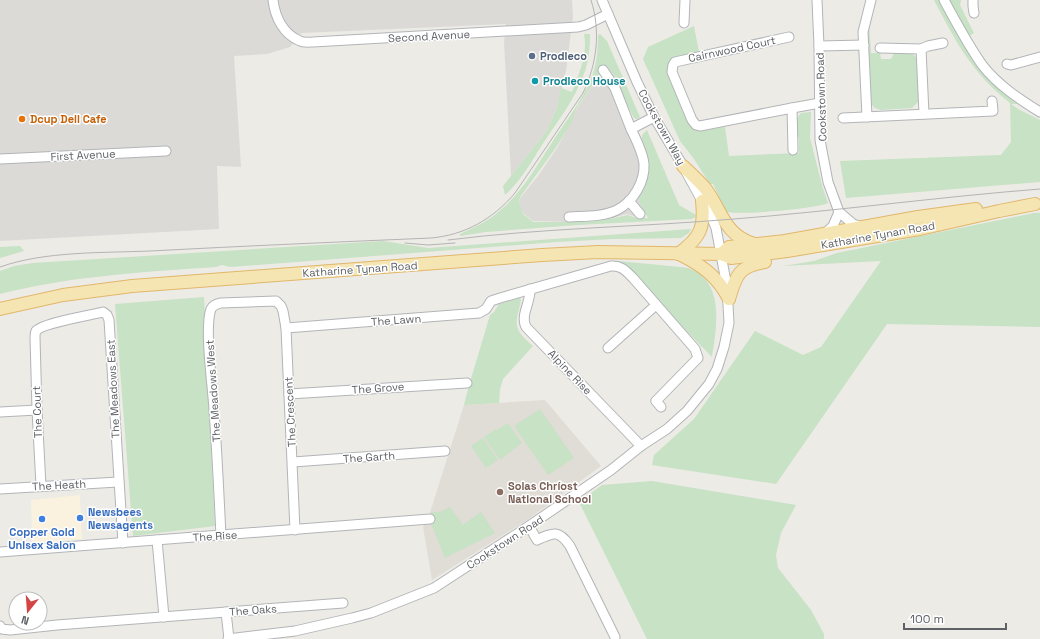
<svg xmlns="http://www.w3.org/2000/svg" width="1040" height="639" font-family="'Space Grotesk',sans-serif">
	<rect width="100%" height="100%" fill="#edebe5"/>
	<path fill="#faf1de" d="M80,495L82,539L32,543L31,500Z"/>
	<g fill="#dcdad7">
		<path d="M0,0H572L573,17L566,71L557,108L546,132L511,176L504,42L506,24L302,33L290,47L267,54L234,56L241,167L217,166L219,229L0,241Z"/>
		<path d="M606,65L616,79L618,88L642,140L647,157L640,204L646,213L636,217L627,214L603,220L571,222L533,221L524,214L520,208L519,203L520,198L538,176L557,148L569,126L574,113Z"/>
	</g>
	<path fill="#e0dcd6" d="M545,400L601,466L527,520L432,580L423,527L428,519L464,405Z"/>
	<g fill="#c7e2c4">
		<path d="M934,0H939C963,44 977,73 1018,104H1011L1018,109L1040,120V182L846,198L840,161L1001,155L1011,142L1010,103C972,73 956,42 934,0Z"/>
		<path d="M949,0H961L960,5L974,33L969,36Z"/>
		<path d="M867,22L869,23L871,53H880L881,59H891L894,53C904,53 914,50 918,61V102L912,108L881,110L875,108L871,104Z"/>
		<path d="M694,26L699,52L672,59L667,68L690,126L699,131L725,127L729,156L799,153V138L797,136L796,122L798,117L801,113L811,112L810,138L823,189L828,203C814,209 741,215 726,212L713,184H710L694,159L680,141L643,59L648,47Z"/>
		<path d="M584,34H590C590,47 589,59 585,71C576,99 556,123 540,148C530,164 520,182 505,195L503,186L546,132L557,108L561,88L572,92C579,74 588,54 584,34Z"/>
		<path d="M600,34L607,41L640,117L637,119L634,118L618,88L616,78L606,65L576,109L572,122L555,149L520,197L519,203L523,214L533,222H561L604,220L628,215L636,218H648L640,204L639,198L647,157L642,140V135L647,130L679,205L696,215L695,218H693L692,219L578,225L486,232L460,236V234C476,227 492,219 504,207C524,189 538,164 553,141C566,121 581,102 591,79C597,65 598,49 598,35Z"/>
		<path d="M1034,213H1040V327L887,324L776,484L652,465L654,455L694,419L755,331L803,355L821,347L881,261L783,266L814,261L837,253Z"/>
		<path d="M691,229L689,233L681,238L613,239L557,242L230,267L222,265L216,267C144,272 70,276 0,294V271L14,266L33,263L383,241L428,248Z"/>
		<path d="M20,246L24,251L0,258V247Z"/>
		<path d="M618,261C635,263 653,264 670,266C676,267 683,267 688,268C725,280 717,328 712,357Z"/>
		<path d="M204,297L215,526L133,536L115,304Z"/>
		<path d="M520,298L521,300C516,325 511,327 533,346L503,379L500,389L499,403L464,405L468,389L490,315L494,312L499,304Z"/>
		<path d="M540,409L574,458L548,475L514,426Z"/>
		<path d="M508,423L522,443L500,460L484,437L496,429L508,446L497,430Z"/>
		<path d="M483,438L498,460L486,468L471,446Z"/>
		<path d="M652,481L796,505L781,533L776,555L778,568L811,610L824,634V639H647L579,502L602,485Z"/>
		<path d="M450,507L463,525L481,512L495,533L445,558L430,521L431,512H440Z"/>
	</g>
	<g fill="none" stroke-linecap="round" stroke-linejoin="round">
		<g stroke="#b2b5b8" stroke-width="11">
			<g id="minor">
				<path d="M273,0C275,17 283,34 300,41C304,43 309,42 313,42L578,27L586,25L608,14"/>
				<path d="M817,0L819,46L820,140L828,182L839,212L833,226L824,234"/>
				<path d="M944,0C956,22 968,45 983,66C998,85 1019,99 1040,112"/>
				<path d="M973,0V6L974,13"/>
				<path d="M684,23L685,0"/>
				<path d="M789,37L675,62L673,65L672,72L692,120L696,125L700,126L792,108L820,103"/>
				<path d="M819,46L864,45"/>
				<path d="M880,48L921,49L928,46L943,43"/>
				<path d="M921,49L924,114"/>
				<path d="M1007,64L1011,65L1040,57"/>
				<path d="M603,70L615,88L631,129"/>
				<path d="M792,108L793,150"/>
				<path d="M867,117L863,32L871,0"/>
				<path d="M843,118L993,111L992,101"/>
				<path d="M0,159L166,151"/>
				<path d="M629,201L640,214"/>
				<path d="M839,212L853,224L863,227"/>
				<path d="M569,217C584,216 603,217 617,210C633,202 645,182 644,164C643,154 636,139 631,129L654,117"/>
				<path d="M530,289C531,302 520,315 526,327L641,446"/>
				<path d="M286,328L479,313L486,309L491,301L500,298L611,266C621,265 626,271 633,278L695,349L698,358L656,401L661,407"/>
				<path d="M608,348L656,305"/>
				<path d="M289,394L467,383"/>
				<path d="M0,412L37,410"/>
				<path d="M293,462L445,451"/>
				<path d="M41,486L37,410L35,337C35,335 35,333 36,331C42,323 92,315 103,312L107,315L109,320L123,543"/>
				<path d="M0,489L118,482"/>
				<path d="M529,526L537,540C554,532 559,530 570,546L615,637"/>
				<path d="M221,536C219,494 217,452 214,410C213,388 204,328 211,309C213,305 216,304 221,303L276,301L281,306L283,311L286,328L295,530"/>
				<path d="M157,540L164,617"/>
				<path d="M0,552L430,519"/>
				<path d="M226,612L229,639"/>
				<path d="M0,626L2,629L10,630L57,625L343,603"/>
				<path d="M228,639L295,631L352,618L371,613L434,588L529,526L611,470L641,446L667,429L687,411L709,384L717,369L724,347L729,323L727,287L716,228L709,211L702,201L683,166L654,117L637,82L602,0"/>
			</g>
		</g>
		<g stroke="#e1b76b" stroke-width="14">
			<g id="major">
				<path d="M683,166C690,173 698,180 705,188C722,210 723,234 754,244"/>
				<path d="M678,254C700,238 705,228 702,201"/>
				<path d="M721,254L729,247L785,241L918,217L976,209"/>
				<path d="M681,255C703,266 718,277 729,299"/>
				<path d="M729,299C736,275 739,266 765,262"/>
				<path d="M0,309L63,295L132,286L542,255L598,252L721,254L731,258L787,251L920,229L999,211L1035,204"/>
			</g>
		</g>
		<use href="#minor" stroke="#fff" stroke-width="9"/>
		<use href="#major" stroke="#f5e5b2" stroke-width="12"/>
		<g stroke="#b3b4b4" stroke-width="1">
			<path d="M448,240C543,228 639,227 734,219C836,211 938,197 1040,189"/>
			<path d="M405,243L428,245L455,243"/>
			<path d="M0,267C45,251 102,253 150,251C244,246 337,242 431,238C465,235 493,219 515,193L583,93C597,64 601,31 591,0"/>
		</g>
	</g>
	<circle fill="#5c6f8a" stroke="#fff" stroke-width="1.5" cx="532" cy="56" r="4"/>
	<circle fill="#0f9aa8" stroke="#fff" stroke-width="1.5" cx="535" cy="81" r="4"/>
	<circle fill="#e8710a" stroke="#fff" stroke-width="1.5" cx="22" cy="119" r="4"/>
	<circle fill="#8d6e63" stroke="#fff" stroke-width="1.5" cx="500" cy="492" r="4"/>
	<g fill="#3f7fe0" stroke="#fff" stroke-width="1.5">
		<circle cx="80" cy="518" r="4"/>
		<circle cx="42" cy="519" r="4"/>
	</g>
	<g text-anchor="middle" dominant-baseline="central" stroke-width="3" stroke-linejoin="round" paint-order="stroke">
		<g font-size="11" fill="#5d6064" stroke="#fff">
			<text transform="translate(429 36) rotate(-3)">Second Avenue</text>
			<text transform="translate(732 49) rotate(-12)">Cairnwood Court</text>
			<text transform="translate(821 97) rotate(-92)">Cookstown Road</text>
			<text transform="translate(662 127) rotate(61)">Cookstown Way</text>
			<text transform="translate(83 155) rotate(-3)">First Avenue</text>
			<text transform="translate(878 235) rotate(-10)">Katharine Tynan Road</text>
			<text transform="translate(360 269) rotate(-4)">Katharine Tynan Road</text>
			<text transform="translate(396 320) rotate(-4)">The Lawn</text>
			<text transform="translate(570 372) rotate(46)">Alpine Rise</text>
			<text transform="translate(378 388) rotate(-4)">The Grove</text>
			<text transform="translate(113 389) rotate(-93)">The Meadows East</text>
			<text transform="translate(213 391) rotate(-94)">The Meadows West</text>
			<text transform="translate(37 412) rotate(-92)">The Court</text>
			<text transform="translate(290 412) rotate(-93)">The Crescent</text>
			<text transform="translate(369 457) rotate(-4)">The Garth</text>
			<text transform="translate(59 485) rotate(-3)">The Heath</text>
			<text transform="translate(215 536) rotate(-4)">The Rise</text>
			<text transform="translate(505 542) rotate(-33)">Cookstown Road</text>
			<text transform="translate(253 610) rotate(-4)">The Oaks</text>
		</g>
		<g font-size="11" font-weight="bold" fill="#4e5e75" stroke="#fff" text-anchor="start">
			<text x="540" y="56">Prodieco</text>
		</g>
		<g font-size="11" font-weight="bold" fill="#0d838f" stroke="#fff" text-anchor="start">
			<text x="543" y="81">Prodieco House</text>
		</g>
		<g font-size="11" font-weight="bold" fill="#c56008" stroke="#fff" text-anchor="start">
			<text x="30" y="119">Dcup Deli Cafe</text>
		</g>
		<g font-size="11" font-weight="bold" fill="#785e54" stroke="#fff" text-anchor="start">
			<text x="508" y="486">Solas Chríost<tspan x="508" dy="13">National School</tspan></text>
		</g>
		<g font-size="11" font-weight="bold" fill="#366cbe" stroke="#fff" text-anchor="start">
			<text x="88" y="512">Newsbees<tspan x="88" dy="13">Newsagents</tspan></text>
			<text x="42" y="532" text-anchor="middle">Copper Gold<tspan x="42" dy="13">Unisex Salon</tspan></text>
		</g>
	</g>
	<g transform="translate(28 611) rotate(197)"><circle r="19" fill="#ffffff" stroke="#bebfc1"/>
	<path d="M0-3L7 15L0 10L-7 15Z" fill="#d54444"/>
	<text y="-6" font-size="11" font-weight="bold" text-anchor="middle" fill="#5d6064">N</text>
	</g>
	<path d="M904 623v6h102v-6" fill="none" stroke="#5d6064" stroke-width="2"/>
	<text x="910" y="623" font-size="12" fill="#5d6064" stroke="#ffffff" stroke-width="3" paint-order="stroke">100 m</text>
</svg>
